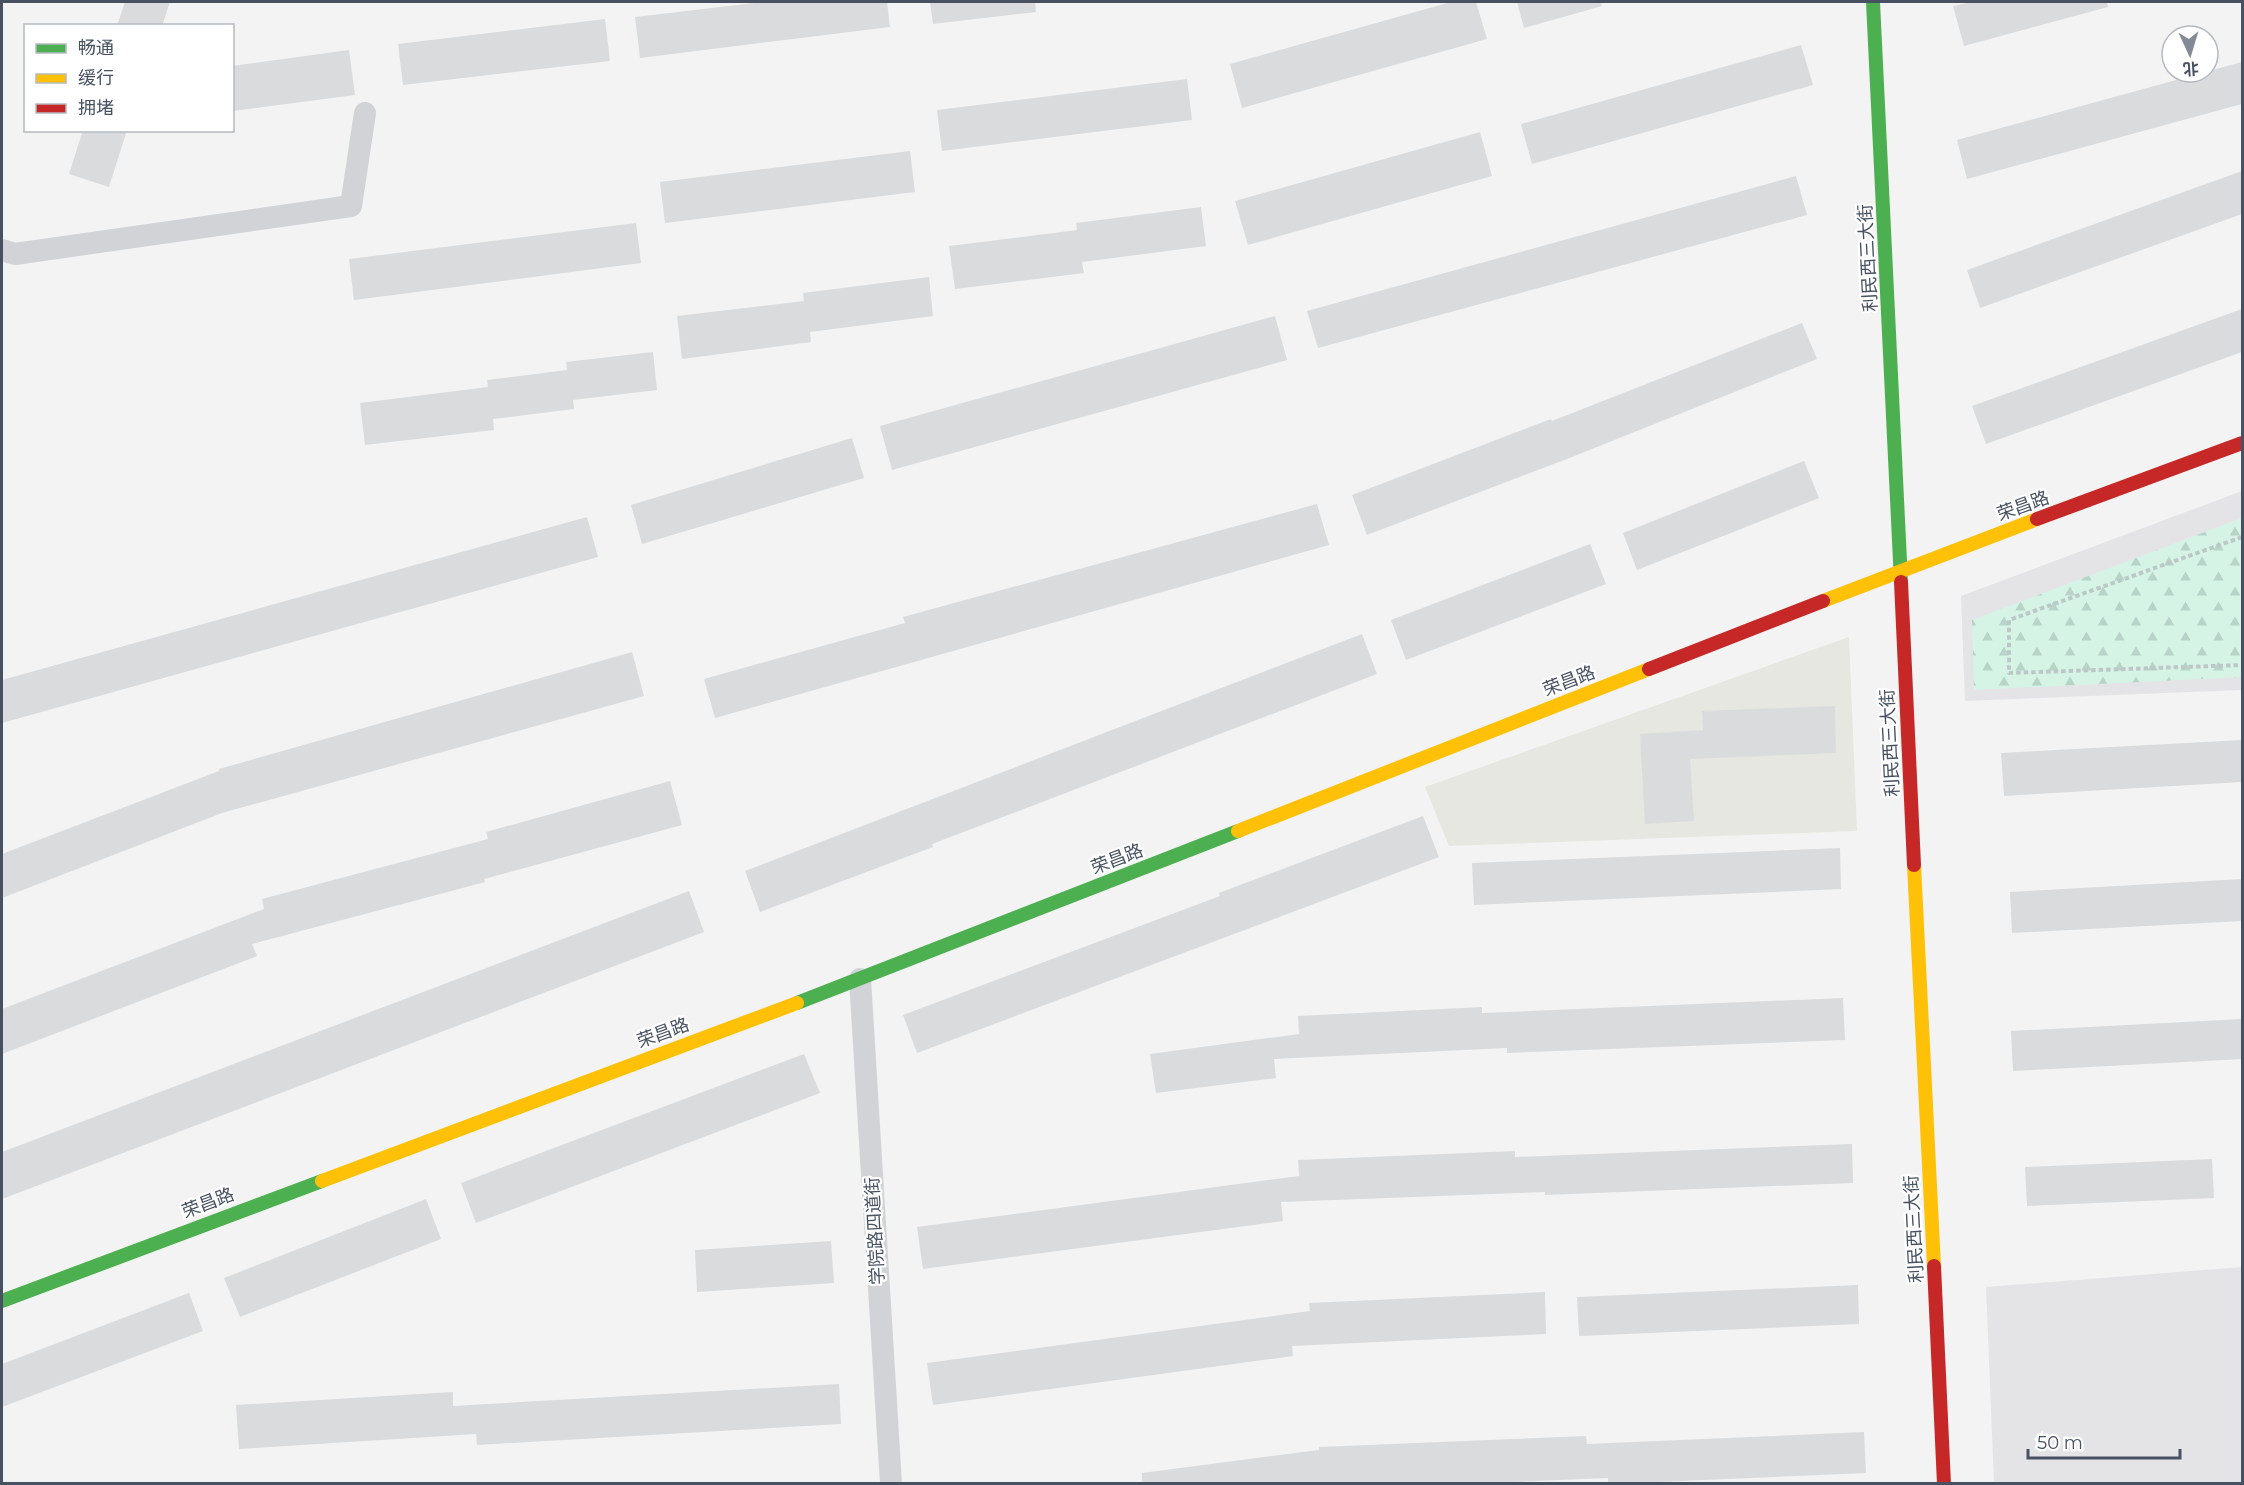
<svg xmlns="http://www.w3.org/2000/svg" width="2244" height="1485" font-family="Montserrat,'Noto Sans SC',sans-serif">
	<defs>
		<pattern id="forest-firs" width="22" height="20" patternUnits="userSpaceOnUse" patternTransform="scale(1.5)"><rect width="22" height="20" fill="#d5f4e6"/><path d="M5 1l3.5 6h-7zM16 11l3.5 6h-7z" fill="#b8d3c8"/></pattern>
	</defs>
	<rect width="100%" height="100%" fill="#f3f3f3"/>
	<path fill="#e7e7e1" d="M1849,637L1857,831L1449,846L1425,787Z"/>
	<g fill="#e4e4e6">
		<path d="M2242,491V690L1965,701L1961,596Z"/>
		<path d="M2242,1267V1483H1994L1986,1287Z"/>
	</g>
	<path fill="url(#forest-firs)" d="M2242,518V677L1974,690L1972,620Z"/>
	<g fill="#dadbdd">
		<path d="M125,2H170L162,26H117Z"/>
		<path d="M763,2H887L890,27L640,58L635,17Z"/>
		<path d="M930,2H1035L1036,12L933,24Z"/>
		<path d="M1451,2H1476L1487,39L1242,108L1230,64Z"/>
		<path d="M1517,2H1601L1602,6L1524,28Z"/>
		<path d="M1972,2H2107L2108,7L1964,46L1953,6Z"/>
		<path d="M605,19L610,61L403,85L398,44Z"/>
		<path d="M1801,45L1813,85L1532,164L1521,124Z"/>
		<path d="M349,50L355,95L232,111V66Z"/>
		<path d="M2242,62V104L1967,179L1957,140Z"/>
		<path d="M1187,79L1192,120L942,151L937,110Z"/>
		<path d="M83,130H127L109,187L69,174Z"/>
		<path d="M1480,132L1492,176L1248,245L1235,201Z"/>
		<path d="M910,151L915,192L665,223L660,182Z"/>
		<path d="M2242,171V214L1980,308L1967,270Z"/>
		<path d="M1796,176L1807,215L1318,348L1307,311Z"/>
		<path d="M1201,207L1206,246L1082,262L1084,273L955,289L949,246L1077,230L1076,223Z"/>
		<path d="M636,223L641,263L354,300L349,259Z"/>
		<path d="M929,277L933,316L810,332L811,342L682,359L677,316L804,301L803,293Z"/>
		<path d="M2242,309V352L1986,444L1972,406Z"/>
		<path d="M1275,316L1287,360L892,470L880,426Z"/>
		<path d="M1802,323L1817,359L1567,459L1367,535L1352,495L1551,419L1552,421Z"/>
		<path d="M653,352L657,390L573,400L574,409L493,419L494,430L365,445L360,403L488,387L487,380L567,370L566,362Z"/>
		<path d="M852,438L864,478L642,544L631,505Z"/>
		<path d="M1804,461L1819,498L1637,570L1623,533Z"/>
		<path d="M1317,504L1329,545L715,718L704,679L905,623L903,617Z"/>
		<path d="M587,517L598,557L2,723V680Z"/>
		<path d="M1590,544L1606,584L1406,660L1391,620Z"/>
		<path d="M1362,634L1377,674L932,844L933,847L760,912L745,871Z"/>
		<path d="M632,652L644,696L222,813L2,898V854L219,771V769Z"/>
		<path d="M1835,706L1836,753L1690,759L1694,821L1645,824L1640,734L1703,730L1702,711Z"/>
		<path d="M2242,740V782L2004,796L2001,753Z"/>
		<path d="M670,781L682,825L484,879L485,882L252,944L257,956L2,1054V1009L264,909L262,899L488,839L486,832Z"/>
		<path d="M1423,816L1439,857L917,1053L903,1015L1220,896L1219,893Z"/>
		<path d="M1840,848L1841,889L1474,905L1472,863Z"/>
		<path d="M2242,879V921L2012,933L2010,892Z"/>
		<path d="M689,891L704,932L2,1199V1152Z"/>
		<path d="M1843,998L1845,1040L1507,1053V1048L1274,1059L1276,1078L1156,1093L1150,1054L1299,1034L1298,1016L1482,1007V1013Z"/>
		<path d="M2241,1019L2242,1059L2013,1071L2011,1031Z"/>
		<path d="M804,1054L820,1093L476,1223L461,1183Z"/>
		<path d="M1852,1144L1853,1183L1545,1195V1192L1281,1202L1283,1221L923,1269L917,1227L1299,1176L1298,1160L1515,1151V1157Z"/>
		<path d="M2212,1159L2214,1198L2027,1206L2025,1167Z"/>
		<path d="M426,1199L441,1239L240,1317L224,1278Z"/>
		<path d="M831,1241L834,1283L697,1292L695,1250Z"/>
		<path d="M1858,1285L1859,1324L1579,1336L1577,1297Z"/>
		<path d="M1545,1292L1546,1334L1292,1346L1293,1356L933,1405L927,1363L1310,1311L1309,1303Z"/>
		<path d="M189,1293L203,1331L2,1407V1364Z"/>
		<path d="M839,1384L841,1424L477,1445L476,1434L239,1449L236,1405L453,1392V1406Z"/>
		<path d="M1864,1432L1866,1473L1612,1484H1608V1478L1463,1484H1142V1473L1319,1450V1447L1586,1436L1587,1444Z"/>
	</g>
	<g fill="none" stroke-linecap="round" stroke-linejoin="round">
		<path stroke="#bcc8c7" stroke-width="4" stroke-dasharray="4.5 3" stroke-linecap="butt" d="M2242,537L2009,620V673L2242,665"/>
		<g stroke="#d1d3d7" stroke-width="22">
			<path d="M2,250L15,254L351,206L365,113"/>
			<path d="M860,979L891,1484"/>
		</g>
		<g stroke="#4caf50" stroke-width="14">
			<path d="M1873,2L1901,582"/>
			<path d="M797,1003L1238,831"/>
			<path d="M2,1301L322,1181"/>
		</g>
		<g stroke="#ffc107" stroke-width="14">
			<path d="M1823,601L2037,519"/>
			<path d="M1238,831L1649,669"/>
			<path d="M1914,865L1934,1266"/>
			<path d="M322,1181L797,1003"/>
		</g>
		<g stroke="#c62828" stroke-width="14">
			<path d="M2037,519L2242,443"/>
			<path d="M1901,582L1914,865"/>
			<path d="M1649,669L1823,601"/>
			<path d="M1934,1266L1944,1484"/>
		</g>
	</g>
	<g text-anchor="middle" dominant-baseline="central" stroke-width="4.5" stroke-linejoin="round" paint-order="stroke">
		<g font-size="18" fill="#475162" stroke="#fff">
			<text transform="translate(1868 258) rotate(-93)">利民西三大街</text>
			<text transform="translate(2023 506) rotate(-20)">荣昌路</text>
			<text transform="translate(1569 681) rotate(-21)">荣昌路</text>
			<text transform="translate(1890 743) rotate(-93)">利民西三大街</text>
			<text transform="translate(1117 859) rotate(-21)">荣昌路</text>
			<text transform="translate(663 1033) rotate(-20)">荣昌路</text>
			<text transform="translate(208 1203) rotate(-21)">荣昌路</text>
			<text transform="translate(1914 1229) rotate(-93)">利民西三大街</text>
			<text transform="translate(875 1231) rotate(-93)">学院路四道街</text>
		</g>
	</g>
	<rect width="2244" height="1485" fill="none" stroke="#475162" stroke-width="6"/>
	<rect x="24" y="24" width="210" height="108" fill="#ffffff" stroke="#b5b9c0" stroke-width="1.5"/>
	<rect x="36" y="44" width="30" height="9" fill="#4caf50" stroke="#b5b9c0" stroke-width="1.5"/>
	<text x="78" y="54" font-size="18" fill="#475162">畅通</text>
	<rect x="36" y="74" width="30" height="9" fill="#ffc107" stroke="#b5b9c0" stroke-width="1.5"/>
	<text x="78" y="84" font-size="18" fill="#475162">缓行</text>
	<rect x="36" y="104" width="30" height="9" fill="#c62828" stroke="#b5b9c0" stroke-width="1.5"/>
	<text x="78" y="114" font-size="18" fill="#475162">拥堵</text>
	<g transform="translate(2190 54) rotate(176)"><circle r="28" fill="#ffffff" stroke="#b5b9c0" stroke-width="1.5"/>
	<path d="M0-4.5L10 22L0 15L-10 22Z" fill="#838a95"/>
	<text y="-9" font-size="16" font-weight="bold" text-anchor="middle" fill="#475162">北</text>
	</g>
	<path d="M2028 1449v9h152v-9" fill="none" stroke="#475162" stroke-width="3"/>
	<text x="2037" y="1449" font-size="18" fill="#475162" stroke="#ffffff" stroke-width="4.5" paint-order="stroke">50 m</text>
</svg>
